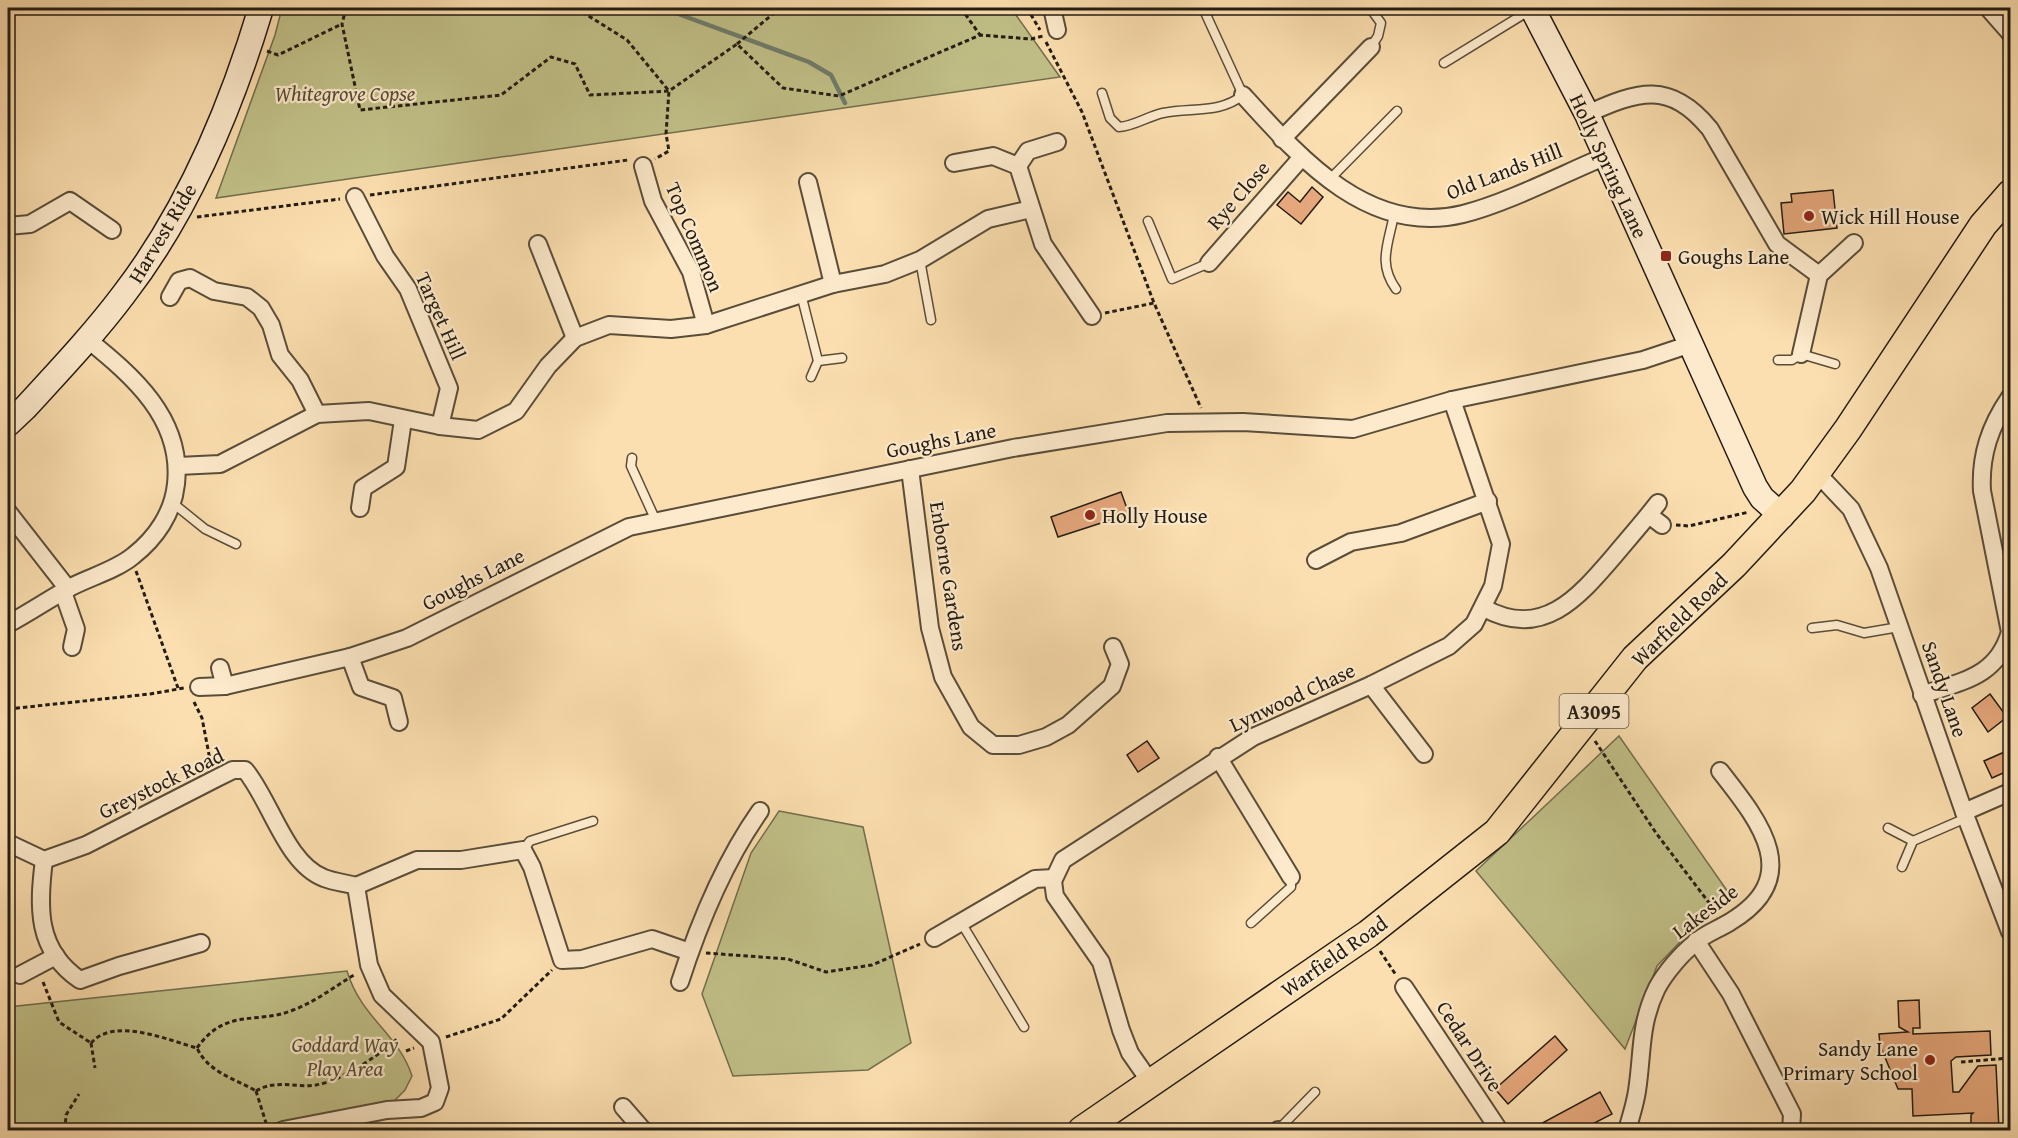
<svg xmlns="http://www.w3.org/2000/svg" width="2018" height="1138" font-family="'Gentium Book Plus',serif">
	<rect width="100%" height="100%" fill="#fcdfb0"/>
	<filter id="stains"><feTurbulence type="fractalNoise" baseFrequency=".00333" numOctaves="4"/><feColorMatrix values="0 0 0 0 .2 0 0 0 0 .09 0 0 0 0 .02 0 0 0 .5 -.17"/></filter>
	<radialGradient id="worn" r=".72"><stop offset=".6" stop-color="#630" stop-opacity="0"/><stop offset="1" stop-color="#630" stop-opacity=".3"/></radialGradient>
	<g fill="#c2c189" stroke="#726e4e" stroke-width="1.5">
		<path d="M282,8H1011L1060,77L216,198L275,35Z"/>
		<path d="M1619,736L1728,892L1657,966L1625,1049L1476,871Z"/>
		<path d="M779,811L863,827L911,1043L868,1070L733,1076L702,994L751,853Z"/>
		<path d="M347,971C361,1018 398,1033 412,1076L405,1090L392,1103L236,1130H8V1007Z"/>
	</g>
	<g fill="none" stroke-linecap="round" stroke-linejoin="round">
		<path stroke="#6e7d6c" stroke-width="4.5" d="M662,8L809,62L831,75L845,103"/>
	</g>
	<g fill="#e6a87c" stroke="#231c13" stroke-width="1.5">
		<path d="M1312,187L1323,197L1301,224L1277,205L1288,192L1300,202Z"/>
		<path d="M1833,190L1837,228L1784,234L1781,203L1792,202L1791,194Z"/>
		<path d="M1121,492L1129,514L1058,537L1051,517Z"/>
		<path d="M1990,694L2007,717L1988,732L1972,708Z"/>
		<path d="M1147,741L1159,758L1138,772L1127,755Z"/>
		<path d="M2009,750L2010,770L1992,778L1984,761Z"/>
		<path d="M1919,1000L1920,1028H1913V1034L1990,1031L1991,1055L1956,1057L1951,1061L1953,1092H1959L1978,1066L1996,1065L1999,1130H1971V1115L1973,1113L1913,1116L1912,1089H1898L1880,1045L1879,1034L1908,1032L1899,1027L1898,1001Z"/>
		<path d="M1555,1036L1567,1050L1508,1104L1495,1089Z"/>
		<path d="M1600,1092L1612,1114L1581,1130H1534L1533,1128Z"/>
	</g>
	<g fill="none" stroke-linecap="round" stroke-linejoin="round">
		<g stroke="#594d3a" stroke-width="11">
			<g id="lane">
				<path d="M1370,8L1381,23L1378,36L1371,47"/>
				<path d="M1444,63L1532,9"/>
				<path d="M1102,93L1110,118L1119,127C1135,126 1148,116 1163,113C1191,107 1220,114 1243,95L1203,8"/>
				<path d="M1330,179L1397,111"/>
				<path d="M1394,214C1389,243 1377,263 1396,289"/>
				<path d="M1148,221L1172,279L1209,263"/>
				<path d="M920,260L931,320"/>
				<path d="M801,294L818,361L811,377"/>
				<path d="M1778,360H1792L1801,354L1835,364"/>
				<path d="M818,361L842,358"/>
				<path d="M632,458L631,466L656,521"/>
				<path d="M174,504L205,529L236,544"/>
				<path d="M1812,628L1837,625L1864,633L1899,627"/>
				<path d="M1888,828L1913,841"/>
				<path d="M523,850L530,841L593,821"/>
				<path d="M1902,867L1913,841L1966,818"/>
				<path d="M1251,923L1291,887V877"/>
				<path d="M962,924L1024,1027"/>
				<path d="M1278,1130L1315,1092"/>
			</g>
		</g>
		<g stroke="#594d3a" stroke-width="20">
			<g id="street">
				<path d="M1052,8L1057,30"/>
				<path d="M1988,8L2010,33"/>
				<path d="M1243,95C1300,158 1369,237 1463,214C1507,203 1563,174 1606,156"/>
				<path d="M1587,114C1638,91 1670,80 1710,129L1777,244L1819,275"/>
				<path d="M1282,139L1371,47"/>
				<path d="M954,163L993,156L1018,166L1043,244L1092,316"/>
				<path d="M643,166L653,201L691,272L706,325"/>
				<path d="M1018,166L1028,151L1057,142"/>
				<path d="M808,182L833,284"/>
				<path d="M355,197L385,256L408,289L449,388L440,426"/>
				<path d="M8,226L30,224L70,201L112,230"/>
				<path d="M538,244L575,338"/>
				<path d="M1209,263L1302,157"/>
				<path d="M170,297L179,281L190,278L214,291L247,297L261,308L271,325L280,355L300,380L317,414"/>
				<path d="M1801,354L1819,275L1854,243"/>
				<path d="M178,466L220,464L317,414L369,411L440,426L478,430L516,411L548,366L575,338L609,325L671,329L706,325L833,284L885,274L920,260L988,219L1031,209"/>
				<path d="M910,469L930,628L943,677L971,727L993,745H1019L1046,737L1068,725L1112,686L1120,664L1113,647"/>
				<path d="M1817,473L1851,509L1879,568L1964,812L2010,932"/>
				<path d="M360,508L363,488L396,467L403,420"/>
				<path d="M8,512L68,589"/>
				<path d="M1649,515L1662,525"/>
				<path d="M1316,560L1351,542L1401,533L1488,501"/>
				<path d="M63,592L76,629L72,647"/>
				<path d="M1484,608C1542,640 1578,598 1614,556C1629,538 1644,521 1658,503"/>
				<path d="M8,624C29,613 49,599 71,587C90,577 116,570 133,556C156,538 173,513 176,484C183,419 133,376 87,339"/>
				<path d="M350,657L361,687L393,698L399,722"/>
				<path d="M220,668L225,686"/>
				<path d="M1371,685L1424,754"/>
				<path d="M199,687L225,686L350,657L407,638L629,527L1013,448L1167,423L1243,422L1353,429L1452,400L1643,360L1691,344"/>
				<path d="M1922,695C1962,681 1997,677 2010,632L1982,491C1980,455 1990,426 2010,397"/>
				<path d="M1218,757L1291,877"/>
				<path d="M1964,812L2010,792"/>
				<path d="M8,843L44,860L86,845L217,778L233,770H245C270,799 286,864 324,878C334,882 346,883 356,886"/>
				<path d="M44,860C38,907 36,950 80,980L119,966L201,943"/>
				<path d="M356,886L417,860H461L523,850L532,867L562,960L582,959L652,939L690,952"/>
				<path d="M934,938L1035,879L1054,878"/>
				<path d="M1696,941L1731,994L1792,1114L1791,1130"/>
				<path d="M20,975L56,956"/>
				<path d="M680,982C699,923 724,862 760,811"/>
				<path d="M1404,987L1499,1130"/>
				<path d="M1151,1083L1130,1053L1121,1030L1101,962L1055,896L1053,881L1063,860L1253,737L1371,685L1449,646L1474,624L1493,586L1501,544L1452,400"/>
				<path d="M623,1107L643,1130"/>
				<path d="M283,1130L387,1110L421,1108L435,1102L440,1088L431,1042L382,995L369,965L356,886"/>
				<path d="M1278,1130H1279"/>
				<path d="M1627,1130C1631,1117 1635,1104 1637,1091C1643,1052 1639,1025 1657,988C1665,973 1681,954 1695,943C1704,934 1719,929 1730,922C1805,877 1760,822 1720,771"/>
			</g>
		</g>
		<g stroke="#231c13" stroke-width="27">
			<g id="secondary">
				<path d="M1532,8L1587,114L1755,487L1762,498L1782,516"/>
				<path d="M8,424L25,408C59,371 94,334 124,294C188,211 231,108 261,8"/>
			</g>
		</g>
		<g stroke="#231c13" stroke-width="30">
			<path id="primary" d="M1082,1130L1368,934L1497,832L1635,658L1734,565L1803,491L1848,429L1983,225L2010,194"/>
		</g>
		<g stroke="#231c13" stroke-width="3" stroke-dasharray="4.5 3" stroke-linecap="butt">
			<path d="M346,8L342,24L360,110L501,95L551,57L575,64L590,95L669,91L737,44L783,88L839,96L980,35L1031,39L1043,36"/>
			<path d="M576,8L627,40L669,91L666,134L669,151L655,159"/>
			<path d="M961,8L980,35"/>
			<path d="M1027,8L1040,30"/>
			<path d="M1046,42L1082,112L1154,303L1201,408"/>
			<path d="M737,44L780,8"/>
			<path d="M267,51L278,55L342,24"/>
			<path d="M370,195L628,160"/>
			<path d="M197,217L340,199"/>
			<path d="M1105,313L1154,303"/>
			<path d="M1676,525L1689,526L1749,512"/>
			<path d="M136,571L178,688"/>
			<path d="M194,702L202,718L211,765"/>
			<path d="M8,709L150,694L184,688"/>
			<path d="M1595,741L1656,833L1716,912"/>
			<path d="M1380,951L1396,975"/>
			<path d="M706,953L788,959L826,972L872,965L920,944"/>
			<path d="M43,982L59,1022L91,1043"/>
			<path d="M446,1037L501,1019L552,970"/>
			<path d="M91,1043C114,1016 170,1041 197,1048C209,1073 234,1078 256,1091"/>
			<path d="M91,1043L95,1068"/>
			<path d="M197,1048C226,1007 257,1025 293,1010C315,1002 334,987 354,975"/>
			<path d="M406,1051L414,1048"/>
			<path d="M1961,1062L2010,1058"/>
			<path d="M256,1091C276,1079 295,1088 316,1085C341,1081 378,1056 397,1039"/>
			<path d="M256,1091L267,1126"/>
			<path d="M424,1123L427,1130"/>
			<path d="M65,1130L66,1115L79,1094"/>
		</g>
		<use href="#lane" stroke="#fdeacc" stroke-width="8"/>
		<use href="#street" stroke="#fdeacc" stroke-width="16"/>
		<use href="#secondary" stroke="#fdeacc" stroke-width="24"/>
		<use href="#primary" stroke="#fcdfb0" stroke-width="27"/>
	</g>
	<g fill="#8f2418" stroke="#fdeacc" stroke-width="2">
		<circle cx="1809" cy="216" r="6"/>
		<rect x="1660" y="250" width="12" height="12" rx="3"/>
		<circle cx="1090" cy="515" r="6"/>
		<circle cx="1930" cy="1060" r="6"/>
	</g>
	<g text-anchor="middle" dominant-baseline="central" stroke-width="4.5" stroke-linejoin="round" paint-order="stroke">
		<rect fill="#fdeacc" stroke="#645a4a" stroke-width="1.5" x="1559.5" y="694" width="69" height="34" rx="4.5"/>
		<g font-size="20" font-weight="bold" fill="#231c13">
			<text x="1594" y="711">A3095</text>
		</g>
		<g font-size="21" font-style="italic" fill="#534e36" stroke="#fdeacc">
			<text x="345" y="93">Whitegrove Copse</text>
			<text x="345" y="1044">Goddard Way<tspan x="345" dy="24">Play Area</tspan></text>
		</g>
		<g font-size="21" fill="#231c13" stroke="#fdeacc">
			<text transform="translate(1609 166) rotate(65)">Holly Spring Lane</text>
			<text transform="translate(1504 171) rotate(-21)">Old Lands Hill</text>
			<text transform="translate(1238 195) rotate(-49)">Rye Close</text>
			<text transform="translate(162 233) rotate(-59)">Harvest Ride</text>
			<text transform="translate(695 237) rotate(67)">Top Common</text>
			<text transform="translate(441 316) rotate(66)">Target Hill</text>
			<text transform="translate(941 440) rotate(-11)">Goughs Lane</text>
			<text transform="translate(949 576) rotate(81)">Enborne Gardens</text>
			<text transform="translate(473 579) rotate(-27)">Goughs Lane</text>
			<text transform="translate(1679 619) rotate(-44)">Warfield Road</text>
			<text transform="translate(1945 689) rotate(71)">Sandy Lane</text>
			<text transform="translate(1292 697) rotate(-25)">Lynwood Chase</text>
			<text transform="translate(161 783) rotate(-26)">Greystock Road</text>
			<text transform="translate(1705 911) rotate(-37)">Lakeside</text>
			<text transform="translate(1334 956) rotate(-35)">Warfield Road</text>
			<text transform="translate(1470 1046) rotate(57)">Cedar Drive</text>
		</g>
		<g font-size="21" fill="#231c13" stroke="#fdeacc" text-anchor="start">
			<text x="1821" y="216">Wick Hill House</text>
			<text x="1678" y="256">Goughs Lane</text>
			<text x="1102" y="515">Holly House</text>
			<text x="1918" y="1048" text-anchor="end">Sandy Lane<tspan x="1918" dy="24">Primary School</tspan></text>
		</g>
	</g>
	<rect width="2018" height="1138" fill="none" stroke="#fcdfb0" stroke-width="30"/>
	<rect x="9" y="9" width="2000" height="1120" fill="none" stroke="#231c13" stroke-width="3"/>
	<rect x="15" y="15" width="1988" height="1108" fill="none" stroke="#231c13" stroke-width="1.5"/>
	<rect width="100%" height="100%" filter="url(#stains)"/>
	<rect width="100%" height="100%" fill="url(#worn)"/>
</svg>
